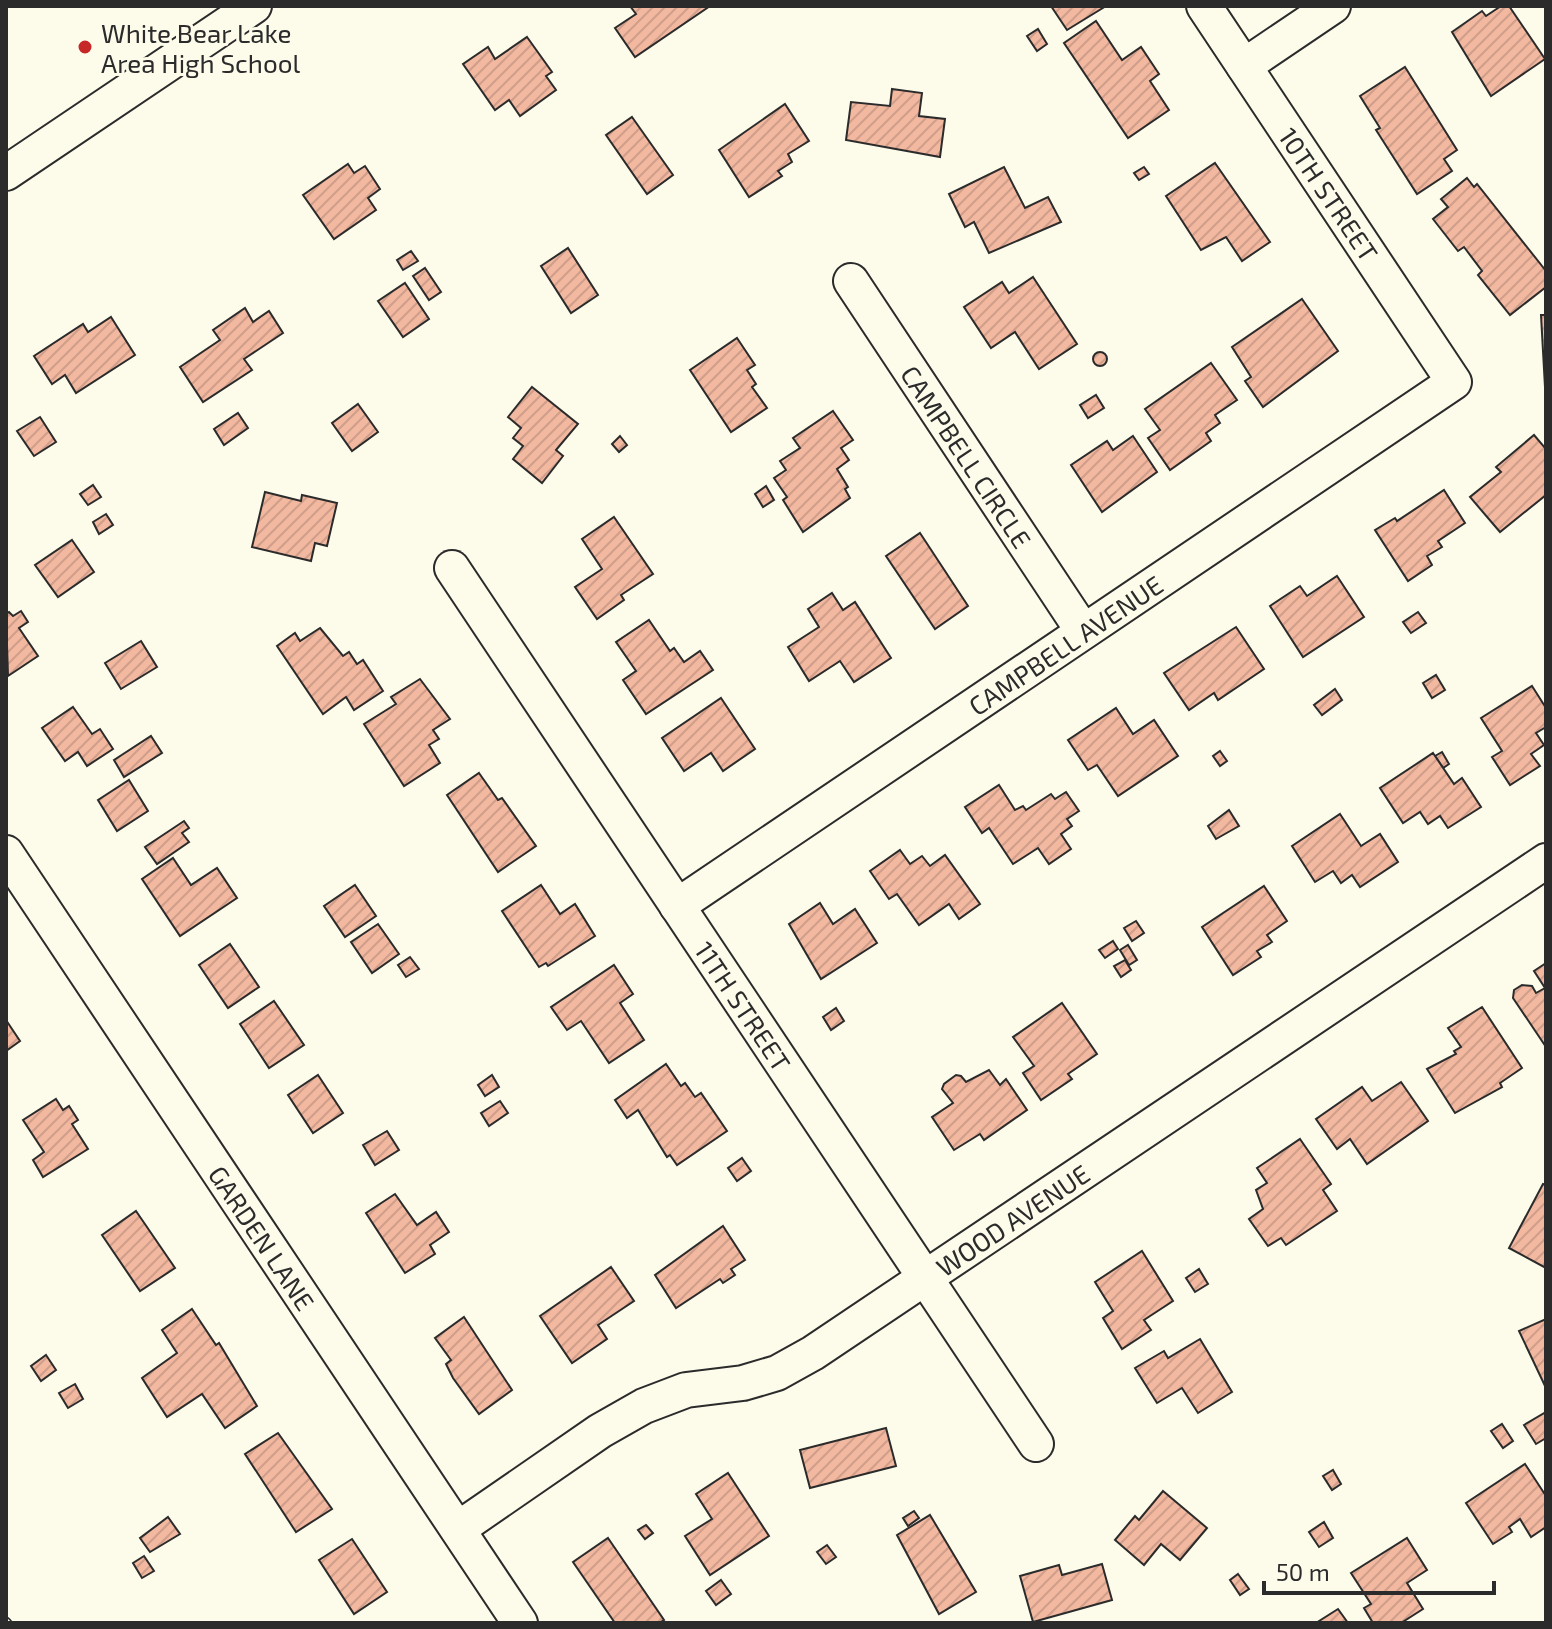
<svg xmlns="http://www.w3.org/2000/svg" width="1552" height="1629" font-family="'Exo 2',sans-serif">
	<defs>
		<pattern id="building-hatch" width="6" height="6" patternUnits="userSpaceOnUse" patternTransform="scale(2)"><rect width="6" height="6" fill="#f2b8a0"/><path d="M-1 1l2-2M0 6l6-6M5 7l2-2" fill="none" stroke="#d09e8a"/></pattern>
	</defs>
	<rect width="100%" height="100%" fill="#fdfbea"/>
	<g fill="url(#building-hatch)" stroke="#2b2b2b" stroke-width="2">
		<path d="M630,6H710L635,57L615,28L636,14Z"/>
		<path d="M1051,6H1106L1067,30Z"/>
		<path d="M1501,6H1509L1545,59L1491,96L1452,32L1482,11L1486,16Z"/>
		<path d="M1096,21L1122,60L1141,47L1159,74L1150,81L1169,110L1128,138L1064,43Z"/>
		<path d="M1038,29L1047,44L1037,51L1027,36Z"/>
		<path d="M527,37L552,72L546,76L556,90L520,116L509,100L495,110L463,64L488,47L495,59Z"/>
		<path d="M1405,67L1457,150L1444,159L1452,171L1417,194L1376,130L1380,128L1360,96Z"/>
		<path d="M892,89L922,93L919,116L945,119L940,157L846,140L851,102L890,106Z"/>
		<path d="M785,104L809,141L788,154L792,162L778,171L782,176L749,197L719,150Z"/>
		<path d="M632,117L673,175L647,194L606,135Z"/>
		<path d="M1215,163L1270,242L1242,261L1226,237L1201,250L1166,196Z"/>
		<path d="M348,164L354,173L365,166L380,189L368,198L376,210L334,239L303,195Z"/>
		<path d="M1004,167L1025,208L1048,197L1061,222L989,253L974,222L965,227L949,194Z"/>
		<path d="M1144,167L1149,174L1139,180L1134,173Z"/>
		<path d="M1467,178L1474,187L1477,184L1546,271V287L1510,315L1478,275L1482,271L1464,247L1458,251L1433,219L1448,207L1441,199Z"/>
		<path d="M568,248L598,295L571,313L541,266Z"/>
		<path d="M411,251L418,261L403,270L397,260Z"/>
		<path d="M425,268L441,292L429,300L413,276Z"/>
		<path d="M1033,277L1077,344L1039,369L1015,332L991,348L964,307L1002,282L1009,293Z"/>
		<path d="M405,283L429,319L403,337L378,301Z"/>
		<path d="M1302,299L1338,351L1263,407L1245,381L1251,377L1232,347Z"/>
		<path d="M245,308L253,322L269,311L283,333L244,359L252,370L203,402L180,367L220,340L213,330Z"/>
		<path d="M1541,315H1546V405Z"/>
		<path d="M111,317L135,355L76,393L65,375L52,384L34,356L83,324L88,332Z"/>
		<path d="M737,338L755,365L747,370L756,384L752,387L767,408L731,432L690,370Z"/>
		<circle cx="1100" cy="359" r="7"/>
		<path d="M1211,363L1237,400L1215,415L1220,423L1206,433L1211,441L1170,470L1148,438L1160,430L1145,409Z"/>
		<path d="M532,387L578,424L556,450L563,456L542,483L513,459L523,446L513,438L521,428L508,417Z"/>
		<path d="M1096,395L1104,408L1088,418L1080,405Z"/>
		<path d="M358,404L378,432L352,451L332,423Z"/>
		<path d="M833,411L853,440L841,448L849,460L837,469L848,487L845,489L850,498L803,532L783,500L787,497L774,478L786,470L780,461L800,448L793,438Z"/>
		<path d="M238,413L248,428L224,445L214,429Z"/>
		<path d="M40,417L56,442L34,456L17,431Z"/>
		<path d="M1534,435L1546,449V495L1500,532L1470,497L1501,472L1496,467Z"/>
		<path d="M620,436L627,445L619,452L612,444Z"/>
		<path d="M1133,436L1157,472L1102,512L1071,465L1107,441L1113,450Z"/>
		<path d="M93,485L101,497L88,505L80,494Z"/>
		<path d="M766,486L774,500L763,507L755,494Z"/>
		<path d="M1444,490L1465,523L1438,541L1442,547L1427,556L1432,565L1408,581L1375,530L1395,518L1397,521Z"/>
		<path d="M265,492L301,501L302,495L337,503L327,546L315,543L311,561L252,547Z"/>
		<path d="M106,514L113,525L99,534L93,522Z"/>
		<path d="M614,517L653,574L621,595L624,600L597,619L575,587L602,569L582,539Z"/>
		<path d="M920,533L968,606L935,629L886,556Z"/>
		<path d="M72,540L94,572L58,597L35,565Z"/>
		<path d="M1337,576L1364,617L1303,657L1270,606L1300,586L1307,596Z"/>
		<path d="M832,593L843,610L855,602L891,658L854,682L840,661L809,681L788,647L819,627L808,609Z"/>
		<path d="M21,611L28,622L19,628L38,656L8,676L6,614L9,612L13,616Z"/>
		<path d="M1418,612L1426,623L1411,633L1403,622Z"/>
		<path d="M649,620L670,651L674,648L684,662L700,651L713,670L646,714L623,680L636,671L616,642Z"/>
		<path d="M1236,627L1264,669L1218,700L1214,693L1189,710L1164,673Z"/>
		<path d="M320,628L343,656L349,652L357,664L363,660L383,691L354,710L346,697L323,714L277,646L295,633L300,641Z"/>
		<path d="M141,641L157,667L121,689L105,663Z"/>
		<path d="M1436,675L1445,690L1432,698L1423,683Z"/>
		<path d="M420,679L450,719L433,730L439,739L429,745L440,763L404,786L364,724L396,704L391,697Z"/>
		<path d="M1532,686L1546,708V727L1536,733L1544,745L1531,754L1540,766L1510,785L1492,757L1502,751L1481,718Z"/>
		<path d="M1335,689L1342,700L1322,715L1314,705Z"/>
		<path d="M721,698L755,749L723,771L711,753L684,771L662,738Z"/>
		<path d="M73,707L92,734L100,729L113,749L87,766L78,752L65,761L42,728Z"/>
		<path d="M1116,708L1133,734L1154,720L1178,756L1118,796L1097,765L1088,770L1068,740Z"/>
		<path d="M151,736L162,753L124,777L114,760Z"/>
		<path d="M1220,751L1227,761L1220,766L1213,756Z"/>
		<path d="M1442,752L1449,764L1443,768L1435,756Z"/>
		<path d="M1433,753L1454,784L1462,778L1481,807L1448,828L1440,816L1428,824L1420,812L1403,823L1380,788Z"/>
		<path d="M479,773L498,800L502,798L536,846L498,872L447,795Z"/>
		<path d="M129,780L148,811L117,831L98,800Z"/>
		<path d="M999,785L1015,810L1023,806L1026,810L1051,794L1055,799L1066,792L1079,811L1067,819L1072,826L1061,834L1071,849L1049,864L1038,848L1013,864L989,828L982,833L965,807Z"/>
		<path d="M1229,810L1239,826L1216,839L1208,826Z"/>
		<path d="M1340,814L1361,846L1380,834L1398,862L1360,887L1352,875L1341,883L1333,871L1315,882L1292,846Z"/>
		<path d="M184,821L189,828L182,833L189,842L157,864L145,847Z"/>
		<path d="M900,850L910,864L922,856L930,866L945,855L980,904L959,919L949,904L919,925L897,894L889,899L870,871Z"/>
		<path d="M173,858L191,885L217,868L237,898L180,936L142,879Z"/>
		<path d="M355,885L376,916L345,937L324,906Z"/>
		<path d="M541,885L560,914L575,904L595,936L548,966L546,963L539,967L502,911Z"/>
		<path d="M1264,886L1287,921L1267,935L1272,942L1257,951L1261,957L1233,975L1202,927Z"/>
		<path d="M820,903L833,924L855,909L877,943L821,979L789,924Z"/>
		<path d="M1136,921L1144,933L1132,941L1124,928Z"/>
		<path d="M378,924L399,954L372,973L351,942Z"/>
		<path d="M1113,941L1118,949L1105,958L1099,950Z"/>
		<path d="M230,944L259,987L228,1008L199,965Z"/>
		<path d="M1128,945L1137,960L1129,965L1120,950Z"/>
		<path d="M410,957L419,969L406,977L398,965Z"/>
		<path d="M1125,960L1131,970L1121,977L1114,966Z"/>
		<path d="M1546,963V1047L1513,998L1514,990L1522,985L1532,986L1536,993L1545,988L1534,971Z"/>
		<path d="M614,965L633,994L620,1003L644,1040L609,1063L581,1021L567,1030L551,1007Z"/>
		<path d="M274,1001L304,1045L269,1068L240,1024Z"/>
		<path d="M1062,1003L1097,1054L1068,1074L1072,1079L1041,1100L1023,1073L1034,1066L1013,1037Z"/>
		<path d="M1482,1007L1522,1068L1500,1083L1502,1087L1455,1113L1427,1069L1456,1054L1454,1051L1461,1047L1448,1028Z"/>
		<path d="M836,1008L844,1021L831,1030L823,1017Z"/>
		<path d="M6,1020L20,1041L6,1051Z"/>
		<path d="M666,1064L681,1086L685,1083L695,1097L701,1093L727,1131L677,1165L670,1155L667,1157L638,1110L627,1118L615,1100Z"/>
		<path d="M989,1070L1000,1085L1006,1079L1027,1110L984,1140L980,1134L954,1150L932,1117L953,1103L942,1089L944,1084L956,1075L961,1076L966,1082Z"/>
		<path d="M318,1075L343,1113L313,1133L288,1095Z"/>
		<path d="M492,1075L499,1087L485,1096L478,1085Z"/>
		<path d="M1401,1082L1428,1121L1367,1164L1350,1139L1337,1149L1316,1119L1362,1087L1372,1101Z"/>
		<path d="M56,1099L63,1110L69,1106L78,1120L72,1124L88,1149L43,1177L33,1160L44,1152L23,1120Z"/>
		<path d="M500,1101L508,1113L489,1126L481,1113Z"/>
		<path d="M387,1131L399,1150L375,1165L363,1145Z"/>
		<path d="M1300,1139L1331,1184L1323,1190L1337,1211L1286,1245L1281,1238L1268,1246L1249,1219L1263,1209L1256,1190L1267,1183L1257,1168Z"/>
		<path d="M742,1158L751,1171L737,1181L728,1168Z"/>
		<path d="M1543,1184L1546,1185V1268L1509,1248Z"/>
		<path d="M395,1194L417,1225L436,1212L449,1232L430,1245L435,1254L405,1273L366,1213Z"/>
		<path d="M136,1211L175,1268L140,1291L102,1235Z"/>
		<path d="M723,1226L745,1260L731,1269L735,1275L723,1283L720,1279L676,1308L655,1275Z"/>
		<path d="M1142,1251L1173,1301L1144,1320L1151,1330L1122,1349L1103,1318L1113,1311L1095,1282Z"/>
		<path d="M611,1267L634,1301L598,1325L607,1339L572,1363L540,1316Z"/>
		<path d="M1199,1269L1208,1284L1195,1292L1186,1278Z"/>
		<path d="M192,1309L216,1345L219,1343L257,1406L225,1428L202,1394L167,1417L142,1378L177,1353L162,1330Z"/>
		<path d="M464,1317L512,1390L479,1414L453,1378L446,1364L451,1360L435,1338Z"/>
		<path d="M1546,1319V1388L1519,1331Z"/>
		<path d="M1200,1339L1232,1392L1198,1413L1182,1388L1157,1403L1135,1368L1164,1351L1168,1358Z"/>
		<path d="M46,1355L56,1370L41,1381L31,1366Z"/>
		<path d="M75,1384L83,1399L68,1408L59,1393Z"/>
		<path d="M1546,1412V1438L1536,1444L1524,1425Z"/>
		<path d="M1502,1424L1513,1441L1503,1448L1491,1431Z"/>
		<path d="M886,1428L896,1466L810,1488L800,1450Z"/>
		<path d="M278,1433L332,1509L296,1532L245,1454Z"/>
		<path d="M1525,1464L1546,1496V1527L1531,1537L1520,1519L1509,1527L1512,1532L1493,1544L1466,1503Z"/>
		<path d="M1333,1470L1341,1484L1332,1490L1323,1476Z"/>
		<path d="M728,1473L769,1536L710,1575L685,1536L712,1519L696,1494Z"/>
		<path d="M1163,1491L1207,1528L1180,1560L1161,1544L1144,1565L1115,1540L1135,1516L1139,1520Z"/>
		<path d="M914,1511L919,1518L908,1526L903,1518Z"/>
		<path d="M930,1515L976,1592L939,1614L897,1535Z"/>
		<path d="M168,1517L180,1534L150,1552L140,1538Z"/>
		<path d="M1324,1522L1333,1538L1319,1547L1309,1532Z"/>
		<path d="M646,1525L653,1533L645,1539L638,1530Z"/>
		<path d="M608,1538L664,1620L659,1623H615L573,1562Z"/>
		<path d="M1407,1538L1427,1570L1407,1583L1423,1609L1401,1623H1373L1364,1608L1371,1604L1351,1573Z"/>
		<path d="M352,1539L387,1592L354,1614L319,1560Z"/>
		<path d="M827,1545L836,1557L826,1564L817,1552Z"/>
		<path d="M144,1556L154,1571L142,1578L133,1563Z"/>
		<path d="M1102,1564L1112,1600L1033,1622L1020,1576L1059,1565L1062,1575Z"/>
		<path d="M1238,1574L1249,1589L1240,1595L1230,1580Z"/>
		<path d="M721,1580L731,1594L716,1605L706,1591Z"/>
		<path d="M1338,1609L1348,1623H1316Z"/>
	</g>
	<g fill="none" stroke-linecap="round" stroke-linejoin="round">
		<g stroke="#2b2b2b" stroke-width="38">
			<g id="minor">
				<path d="M1244,66L1333,6"/>
				<path d="M6,173L254,6"/>
				<path id="s1" d="M851,281L1083,631"/>
				<path id="s2" d="M452,568L1036,1444"/>
				<path id="s3" d="M6,853L520,1623"/>
				<path id="s4" d="M677,906L1454,382L1204,6"/>
				<path id="s5" d="M458,1529L600,1431L644,1406L686,1390L743,1383L777,1373L813,1353L1546,861"/>
			</g>
		</g>
		<use href="#minor" stroke="#fdfbea" stroke-width="34"/>
		<g stroke="#2b2b2b" stroke-width="9">
			<path id="rail" d="M6,1621L8,1623"/>
		</g>
		<use href="#rail" stroke="#fdfbea" stroke-width="6" stroke-dasharray="18" stroke-linecap="butt"/>
	</g>
	<circle fill="#c62828" stroke="#fdfbea" stroke-width="3" cx="85" cy="47" r="8"/>
	<g text-anchor="middle" dominant-baseline="central" stroke-width="6" stroke-linejoin="round" paint-order="stroke">
		<g font-size="26" fill="#2b2b2b" stroke="#fdfbea" text-anchor="start">
			<text x="101" y="32">White Bear Lake<tspan x="101" dy="30">Area High School</tspan></text>
		</g>
		<g font-size="26" fill="#2b2b2b" stroke="#fdfbea">
			<text transform="translate(1329 194) rotate(56)">10TH STREET</text>
			<text stroke="none"><textPath href="#s1" startOffset="210">CAMPBELL CIRCLE</textPath></text>
			<text stroke="none"><textPath href="#s4" startOffset="468">CAMPBELL AVENUE</textPath></text>
			<text stroke="none"><textPath href="#s2" startOffset="526">11TH STREET</textPath></text>
			<text stroke="none"><textPath href="#s5" startOffset="642">WOOD AVENUE</textPath></text>
			<text stroke="none"><textPath href="#s3" startOffset="462">GARDEN LANE</textPath></text>
		</g>
	</g>
	<rect width="1552" height="1629" fill="none" stroke="#2b2b2b" stroke-width="16"/>
	<path d="M1264 1581v12h230v-12" fill="none" stroke="#2b2b2b" stroke-width="4"/>
	<text x="1276" y="1581" font-size="24" fill="#2b2b2b" stroke="#fdfbea" stroke-width="6" paint-order="stroke">50 m</text>
</svg>
